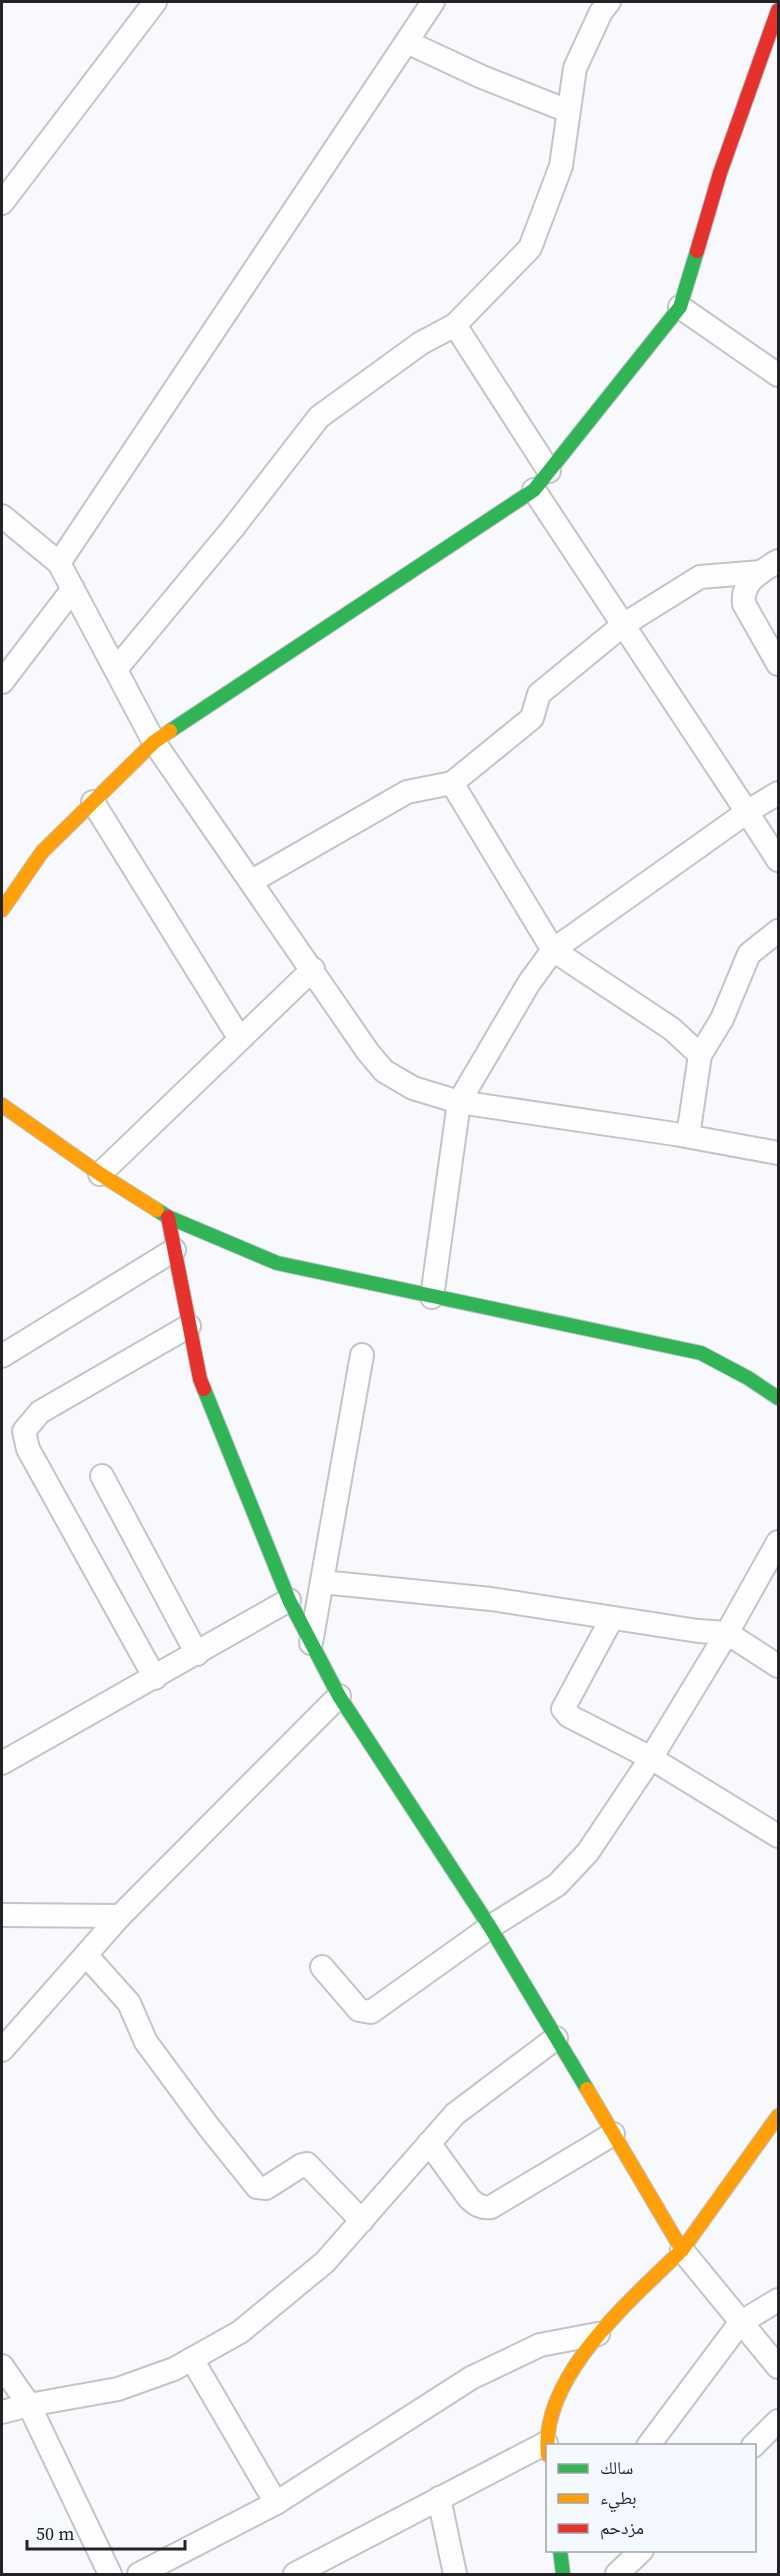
<svg xmlns="http://www.w3.org/2000/svg" width="780" height="2576" font-family="'Source Serif 4','Noto Naskh Arabic',serif">
	<rect width="100%" height="100%" fill="#f7f9fc"/>
	<g fill="none" stroke-linecap="round" stroke-linejoin="round">
		<g stroke="#c3c4c7" stroke-width="26">
			<g id="street">
				<path d="M433,2L59,563L154,742L368,1052L384,1071L413,1088L459,1102L675,1134L778,1153"/>
				<path d="M407,42L482,77L568,111"/>
				<path d="M2,203L155,2"/>
				<path d="M680,307L778,375"/>
				<path d="M455,325L549,471"/>
				<path d="M534,490L747,812L778,793"/>
				<path d="M2,516L59,563"/>
				<path d="M778,561C761,572 741,581 744,604L778,664"/>
				<path d="M116,669L233,528L319,417L421,343L455,325L530,248L561,166L575,68L601,12L609,2"/>
				<path d="M2,682L73,589"/>
				<path d="M452,783L553,950L672,1029L700,1055L688,1136"/>
				<path d="M93,802L240,1039"/>
				<path d="M252,881L407,792L452,783L532,718L539,694L623,625L700,577L761,572"/>
				<path d="M700,1055L722,1019L749,954L778,931"/>
				<path d="M100,1174L313,969"/>
				<path d="M432,1297L459,1102L529,983L553,950L747,812L778,860"/>
				<path d="M2,1356L174,1250"/>
				<path d="M102,1476L197,1654"/>
				<path d="M778,1542L727,1633L778,1666"/>
				<path d="M612,1618L563,1709L569,1716L651,1758L778,1836"/>
				<path d="M311,1643L362,1355"/>
				<path d="M155,1678L28,1449L24,1431L40,1412L189,1326"/>
				<path d="M2,1763L289,1600"/>
				<path d="M2,1915L120,1916"/>
				<path d="M86,1955L129,2003L146,2042L208,2126L257,2187L266,2188L302,2165L307,2164L362,2221"/>
				<path d="M322,1967L359,2010L371,2012L490,1927L557,1885L588,1852L651,1758L727,1633L698,1631L491,1599L322,1582"/>
				<path d="M2,2050L120,1916L339,1696"/>
				<path d="M429,2143L469,2198C476,2205 481,2208 491,2207L613,2134"/>
				<path d="M682,2250L778,2367"/>
				<path d="M192,2359L276,2503"/>
				<path d="M2,2366L29,2405L110,2574"/>
				<path d="M2,2412L29,2405L118,2389L174,2369L240,2332L325,2262L455,2114L556,2038"/>
				<path d="M648,2446L740,2323L778,2300"/>
				<path d="M753,2446L778,2421"/>
				<path d="M439,2498L455,2574"/>
				<path d="M139,2574L276,2503L471,2378L540,2345L598,2334"/>
				<path d="M295,2574L546,2443"/>
				<path d="M617,2574L642,2550"/>
			</g>
		</g>
		<g stroke="#c3c4c7" stroke-width="16">
			<g id="fast">
				<path d="M170,731L534,490L680,307L697,251"/>
				<path d="M157,1210L168,1217L277,1263L701,1353L748,1378L778,1398"/>
				<path d="M204,1389L289,1600L339,1696L490,1927L587,2089"/>
				<path d="M560,2550L563,2574"/>
			</g>
		</g>
		<g stroke="#c3c4c7" stroke-width="16">
			<g id="slow">
				<path d="M2,910L42,852L154,742L170,731"/>
				<path d="M2,1105L100,1174L157,1210"/>
				<path d="M587,2089L682,2250L778,2116"/>
				<path d="M548,2455C539,2377 632,2299 682,2250"/>
			</g>
		</g>
		<g stroke="#c3c4c7" stroke-width="16">
			<g id="jam">
				<path d="M697,251L720,173L778,10"/>
				<path d="M168,1217L200,1379L204,1389"/>
			</g>
		</g>
		<use href="#street" stroke="#fefeff" stroke-width="22"/>
		<use href="#fast" stroke="#30b455" stroke-width="14"/>
		<use href="#slow" stroke="#ff9f0a" stroke-width="14"/>
		<use href="#jam" stroke="#e5322d" stroke-width="14"/>
	</g>
	<rect width="780" height="2576" fill="none" stroke="#222326" stroke-width="6"/>
	<rect x="546" y="2444" width="210" height="108" fill="#f4f8ff" stroke="#a0a3a8" stroke-width="1.5"/>
	<rect x="558" y="2464" width="30" height="9" fill="#30b455" stroke="#a0a3a8" stroke-width="1.5"/>
	<text x="600" y="2474" font-size="18" fill="#222326">سالك</text>
	<rect x="558" y="2494" width="30" height="9" fill="#ff9f0a" stroke="#a0a3a8" stroke-width="1.5"/>
	<text x="600" y="2504" font-size="18" fill="#222326">بطيء</text>
	<rect x="558" y="2524" width="30" height="9" fill="#e5322d" stroke="#a0a3a8" stroke-width="1.5"/>
	<text x="600" y="2534" font-size="18" fill="#222326">مزدحم</text>
	<path d="M27 2540v9h158v-9" fill="none" stroke="#222326" stroke-width="3"/>
	<text x="36" y="2540" font-size="18" fill="#222326" stroke="#f4f8ff" stroke-width="4.5" paint-order="stroke">50 m</text>
</svg>
